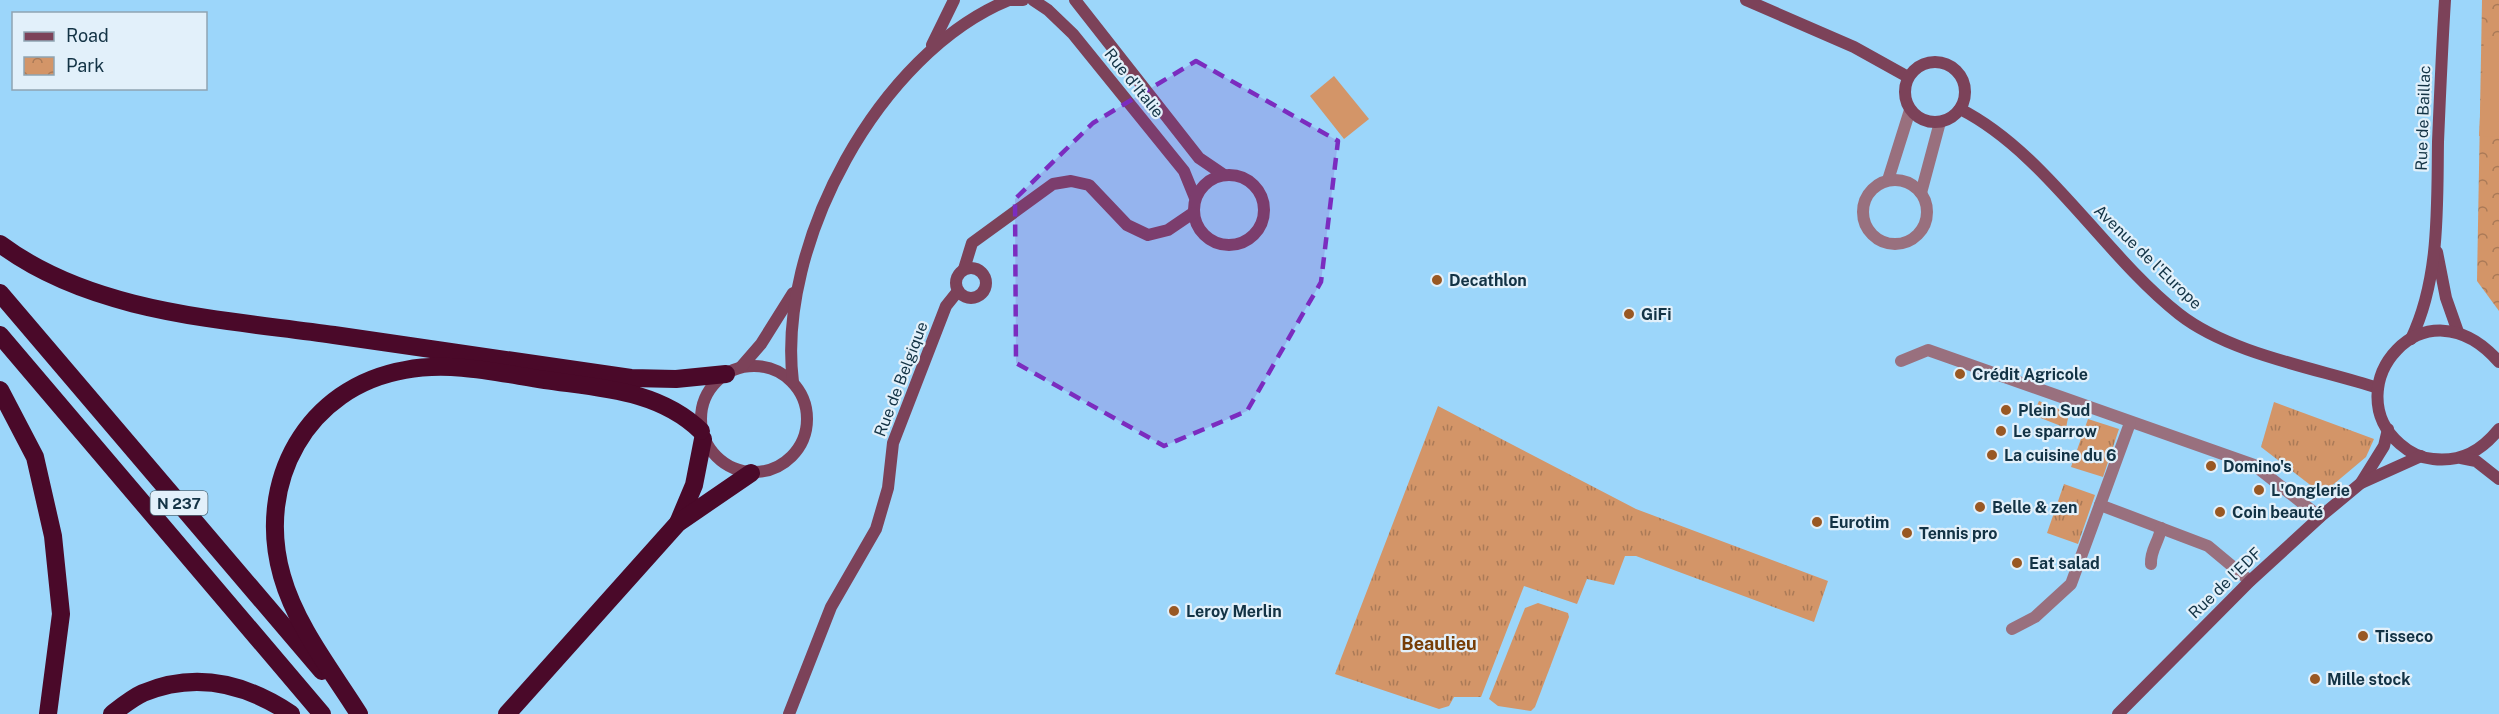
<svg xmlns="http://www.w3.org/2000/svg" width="2499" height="714" font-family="'Public Sans',sans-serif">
	<defs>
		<pattern id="grass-tufts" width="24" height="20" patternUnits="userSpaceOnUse" patternTransform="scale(1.5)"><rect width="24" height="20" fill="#d39568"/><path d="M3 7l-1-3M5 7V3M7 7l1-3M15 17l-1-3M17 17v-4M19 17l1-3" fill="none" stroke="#aa7a57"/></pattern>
		<pattern id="park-crowns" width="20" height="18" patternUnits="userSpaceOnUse" patternTransform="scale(1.5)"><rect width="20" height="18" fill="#d39568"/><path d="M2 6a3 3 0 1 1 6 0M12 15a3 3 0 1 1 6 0" fill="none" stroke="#aa7a57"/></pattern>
	</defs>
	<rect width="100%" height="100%" fill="#9cd6fa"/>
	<g fill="url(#grass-tufts)">
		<path d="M2039,401L2069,413L2066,428L2033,415Z"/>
		<path d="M2274,402L2374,439L2366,457L2322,494L2261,447Z"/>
		<path d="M1438,406L1636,509L1828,581L1814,622L1636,556H1625L1614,585L1587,579L1577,604L1524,586L1481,697H1454L1449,706L1439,709L1335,674Z"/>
		<path d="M2088,419L2119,429L2103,477L2071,467Z"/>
		<path d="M2064,484L2095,495L2078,544L2047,533Z"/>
		<path d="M1538,603L1568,613L1569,617L1535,707L1531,711L1498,706L1489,699L1525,608Z"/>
	</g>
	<path fill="url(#park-crowns)" d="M2482,0H2499V311L2477,281Z"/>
	<g fill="#d39568">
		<path d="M2484,38L2499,39V137L2479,136Z"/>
		<path d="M1334,76L1369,119L1344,139L1310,96Z"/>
	</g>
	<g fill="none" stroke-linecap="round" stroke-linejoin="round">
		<g stroke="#99707e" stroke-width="12">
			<circle cx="1895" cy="212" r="32"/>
			<path d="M1888,180L1910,110"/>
			<path d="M1921,193L1940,122"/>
			<path d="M1901,361L1928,350L2254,465L2320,517"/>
			<path d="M2100,505L2208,546L2250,581"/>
			<path d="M2151,564C2150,550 2159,542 2161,528"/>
			<path d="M2012,629L2035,617L2071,584L2130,423"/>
		</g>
		<g stroke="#7c4259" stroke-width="12">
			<path d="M1008,0H1023"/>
			<path d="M1033,0L1048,10L1073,34L1184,171L1195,198"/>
			<path d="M1075,0L1199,158L1224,175"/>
			<path d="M1746,0L1854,47L1908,77"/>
			<path d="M932,45L954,0"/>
			<circle cx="1935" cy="92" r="30"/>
			<path d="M1960,109C2045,152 2103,254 2179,314C2230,354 2316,368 2378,388"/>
			<circle cx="1229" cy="210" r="35"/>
			<path d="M2437,252L2446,298L2458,332"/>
			<circle cx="971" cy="283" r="15"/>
			<path d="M964,269L972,243L1053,184L1071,181L1089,185L1127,225L1148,235L1168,230L1193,213"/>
			<path d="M2411,339C2440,279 2437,207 2438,142C2440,94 2442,47 2445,0"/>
			<path d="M2499,362C2424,276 2335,388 2400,444C2409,452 2420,458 2433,459C2462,462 2481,451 2499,429"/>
			<circle cx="754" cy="419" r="53"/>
			<path d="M741,367L761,344L793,293"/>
			<path d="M793,382C776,245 879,53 1009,0"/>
			<path d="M2461,458L2476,461L2499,479"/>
			<path d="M2361,483L2384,446L2388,429"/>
			<path d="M789,714L831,607L876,529L888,488L893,443L946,306L958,291"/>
			<path d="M2118,714L2250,581L2320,517L2361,483L2421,456"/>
		</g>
		<g stroke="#4a0929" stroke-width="18">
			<path d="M0,244C94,314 223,319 334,335C433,350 532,364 631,378L676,379L726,374"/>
			<path d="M0,293L322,671"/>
			<path d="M0,335L322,714"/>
			<path d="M0,390L35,457L53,536L61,614L48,714"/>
			<path d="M678,523L694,485L703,439"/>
			<path d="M112,714C121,707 132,698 143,693C196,671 245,683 291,714"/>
			<path d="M359,714C332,671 296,626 282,576C255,482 307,387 405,370C451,361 499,373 545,380C600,388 659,390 701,431"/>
			<path d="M507,714L678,523L751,473"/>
		</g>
	</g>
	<path fill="#7b2cbf" fill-opacity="0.2" stroke="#7b2cbf" stroke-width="4.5" stroke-dasharray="12 8" stroke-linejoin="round" d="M1196,61L1338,141L1321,282L1247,411L1164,446L1016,363L1015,199L1093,123Z"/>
	<g fill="#995823" stroke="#e2f0fa" stroke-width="2">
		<circle cx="1437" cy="280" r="6"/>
		<circle cx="1629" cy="314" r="6"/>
		<circle cx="1960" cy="374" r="6"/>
		<circle cx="2006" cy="410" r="6"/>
		<circle cx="2001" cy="431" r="6"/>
		<circle cx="1992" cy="455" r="6"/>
		<circle cx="2211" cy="466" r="6"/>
		<circle cx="2259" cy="490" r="6"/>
		<circle cx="1980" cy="507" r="6"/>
		<circle cx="2220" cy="512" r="6"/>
		<circle cx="1817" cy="522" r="6"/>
		<circle cx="1907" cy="533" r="6"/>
		<circle cx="2017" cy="563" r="6"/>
		<circle cx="1174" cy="611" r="6"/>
		<circle cx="2363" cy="636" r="6"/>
		<circle cx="2315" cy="679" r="6"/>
	</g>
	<g text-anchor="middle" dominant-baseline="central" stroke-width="4.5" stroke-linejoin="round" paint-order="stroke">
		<rect fill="#e2f0fa" stroke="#516c7b" stroke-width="1.5" x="150.5" y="491" width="57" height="24" rx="4.5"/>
		<g font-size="15" font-weight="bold" fill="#133345">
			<text x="179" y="503">N 237</text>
		</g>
		<g font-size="16" fill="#133345" stroke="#e2f0fa">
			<text transform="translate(1134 83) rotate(51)">Rue d'Italie</text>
			<text transform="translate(2423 118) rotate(-88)">Rue de Baillac</text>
			<text transform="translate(2148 257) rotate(44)">Avenue de l'Europe</text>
			<text transform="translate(901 379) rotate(-69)">Rue de Belgique</text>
			<text transform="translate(2225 583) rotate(-44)">Rue de l'EDF</text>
		</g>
		<g font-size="16" font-weight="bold" fill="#133345" stroke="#e2f0fa" text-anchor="start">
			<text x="1449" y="280">Decathlon</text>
			<text x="1641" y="314">GiFi</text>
			<text x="1972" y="374">Crédit Agricole</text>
			<text x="2018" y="410">Plein Sud</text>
			<text x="2013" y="431">Le sparrow</text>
			<text x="2004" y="455">La cuisine du 6</text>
			<text x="2223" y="466">Domino's</text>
			<text x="2271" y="490">L'Onglerie</text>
			<text x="1992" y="507">Belle &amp; zen</text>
			<text x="2232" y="512">Coin beauté</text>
			<text x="1829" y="522">Eurotim</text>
			<text x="1919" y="533">Tennis pro</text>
			<text x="2029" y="563">Eat salad</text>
			<text x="1186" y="611">Leroy Merlin</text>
			<text x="2375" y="636">Tisseco</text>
			<text x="2327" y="679">Mille stock</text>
		</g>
		<g font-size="18" font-weight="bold" fill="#763d06" stroke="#e2f0fa">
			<text x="1439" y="643">Beaulieu</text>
		</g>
	</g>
	<rect x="12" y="12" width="195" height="78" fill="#e2f0fa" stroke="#8fa4b2" stroke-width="1.5"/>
	<rect x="24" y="32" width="30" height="9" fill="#7c4259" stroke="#8fa4b2" stroke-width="1.5"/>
	<text x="66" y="42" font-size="18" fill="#133345">Road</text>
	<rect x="24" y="57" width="30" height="18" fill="url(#park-crowns)" stroke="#8fa4b2" stroke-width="1.5"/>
	<text x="66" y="72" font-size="18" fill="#133345">Park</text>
</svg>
